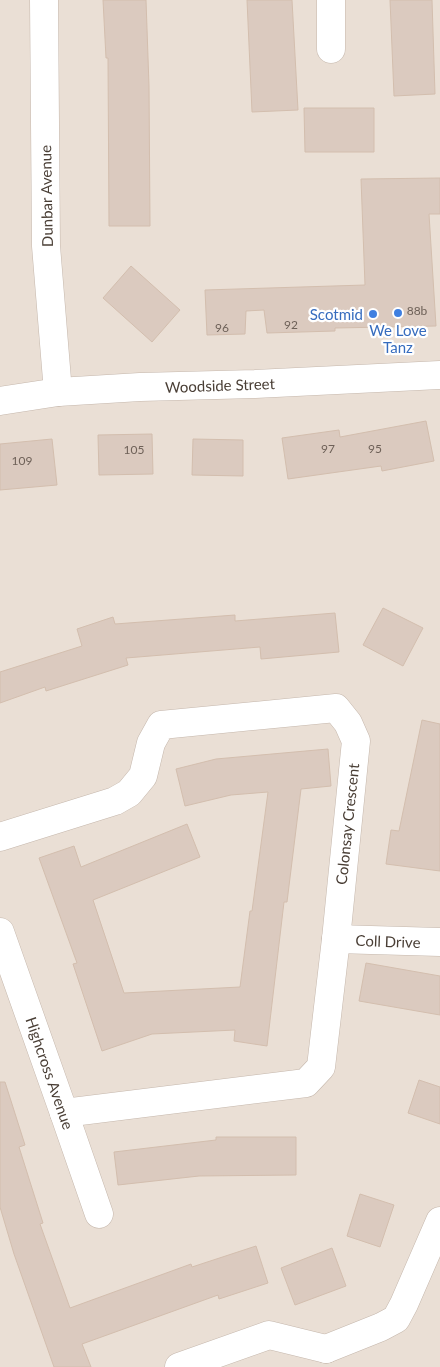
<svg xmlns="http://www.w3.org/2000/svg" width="440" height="1367" font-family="Lato,sans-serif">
	<rect width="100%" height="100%" fill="#f5eee8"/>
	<rect fill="#eadfd5" x="0" y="0" width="440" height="1367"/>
	<g fill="#dbcabf" stroke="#d3beae">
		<path d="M103,0H146L149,86L150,226H109L108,58H106Z"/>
		<path d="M247,0H292L298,110L252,112Z"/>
		<path d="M390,0H432L435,94L394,96Z"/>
		<path d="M304,108H374V152H305Z"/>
		<path d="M440,178V214H429L436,326L335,328V331L267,333L264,310L246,311L245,334L207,335L205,290L365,285L361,179Z"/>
		<path d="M131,266L180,310L152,342L103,298Z"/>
		<path d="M426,421L434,461L382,471L381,466L288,479L282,438L339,430L340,437Z"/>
		<path d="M152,434L153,474L99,475L98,435Z"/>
		<path d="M52,439L57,485L0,490V444Z"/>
		<path d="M193,439L243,440V476L192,475Z"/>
		<path d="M383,608L423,628L403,666L363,645Z"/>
		<path d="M335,613L339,652L261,659L260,647L126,658L128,665L46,691L45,687L0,703V672L82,646L77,629L113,617L115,624L235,615V621Z"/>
		<path d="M422,720L440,724V871L386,864L391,830L399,831Z"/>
		<path d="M328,749L331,786L301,789L287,902H284L267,1046L234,1041L235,1030L152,1034L102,1051L73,964L77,963L39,858L74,846L81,867L187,824L200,857L93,900L124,993L240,987L250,911H252L268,792L231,795L185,806L176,769L216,759Z"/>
		<path d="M366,963L440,976V1015L359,1001Z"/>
		<path d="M419,1080L440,1087V1124L408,1113Z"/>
		<path d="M0,1082H5L25,1145L19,1147L43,1223L40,1224L70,1308L191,1264L192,1267L256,1246L268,1283L219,1299L218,1295L82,1344L91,1367H54L14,1254L0,1207Z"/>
		<path d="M216,1137H296V1175L199,1176L118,1185L114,1152L216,1140Z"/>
		<path d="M360,1194L394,1205L380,1247L347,1236Z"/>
		<path d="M332,1248L346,1286L295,1305L281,1268Z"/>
	</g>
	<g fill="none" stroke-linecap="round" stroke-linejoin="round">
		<g stroke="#c5b7ac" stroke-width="29">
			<g id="minor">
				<path d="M44,0L46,246L58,392"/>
				<path d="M331,0V49"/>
				<path d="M0,837L115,801L129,793L143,776L151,743L161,725L336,708L348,723L356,741L336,939L321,1067L306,1083L64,1113"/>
				<path d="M0,932L64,1113L99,1214"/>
				<path d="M336,939L440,942"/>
				<path d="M326,1349L381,1327L396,1319L404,1304L440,1221"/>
				<path d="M179,1367L269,1335L326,1349"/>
			</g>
		</g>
		<g stroke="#c5b7ac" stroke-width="29">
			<path id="tertiary" d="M0,401L58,392L140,387L255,384L440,375"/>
		</g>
		<use href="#minor" stroke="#fff" stroke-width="28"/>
		<use href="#tertiary" stroke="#fff" stroke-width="28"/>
	</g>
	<g fill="#3f7fe0" stroke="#fff" stroke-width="2">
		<circle cx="398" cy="313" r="5"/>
		<circle cx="373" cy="314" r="5"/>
	</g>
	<g text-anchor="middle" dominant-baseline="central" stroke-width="4.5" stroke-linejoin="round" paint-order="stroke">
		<g font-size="12" fill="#6e6158">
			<text x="417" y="310">88b</text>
			<text x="291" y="324">92</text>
			<text x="222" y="327">96</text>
			<text x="328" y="448">97</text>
			<text x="375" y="448">95</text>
			<text x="134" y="449">105</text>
			<text x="22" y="460">109</text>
		</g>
		<g font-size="15" fill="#493e35" stroke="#fff">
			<text transform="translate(46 196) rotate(-91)">Dunbar Avenue</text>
			<text transform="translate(220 385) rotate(-2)">Woodside Street</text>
			<text transform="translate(347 824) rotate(-84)">Colonsay Crescent</text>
			<text transform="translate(388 941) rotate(2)">Coll Drive</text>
			<text transform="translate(50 1073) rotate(71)">Highcross Avenue</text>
		</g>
		<g font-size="15" fill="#366cbe" stroke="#fff" text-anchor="end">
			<text x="363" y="314">Scotmid</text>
			<text x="398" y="330" text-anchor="middle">We Love<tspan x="398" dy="17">Tanz</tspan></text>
		</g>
	</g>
</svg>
